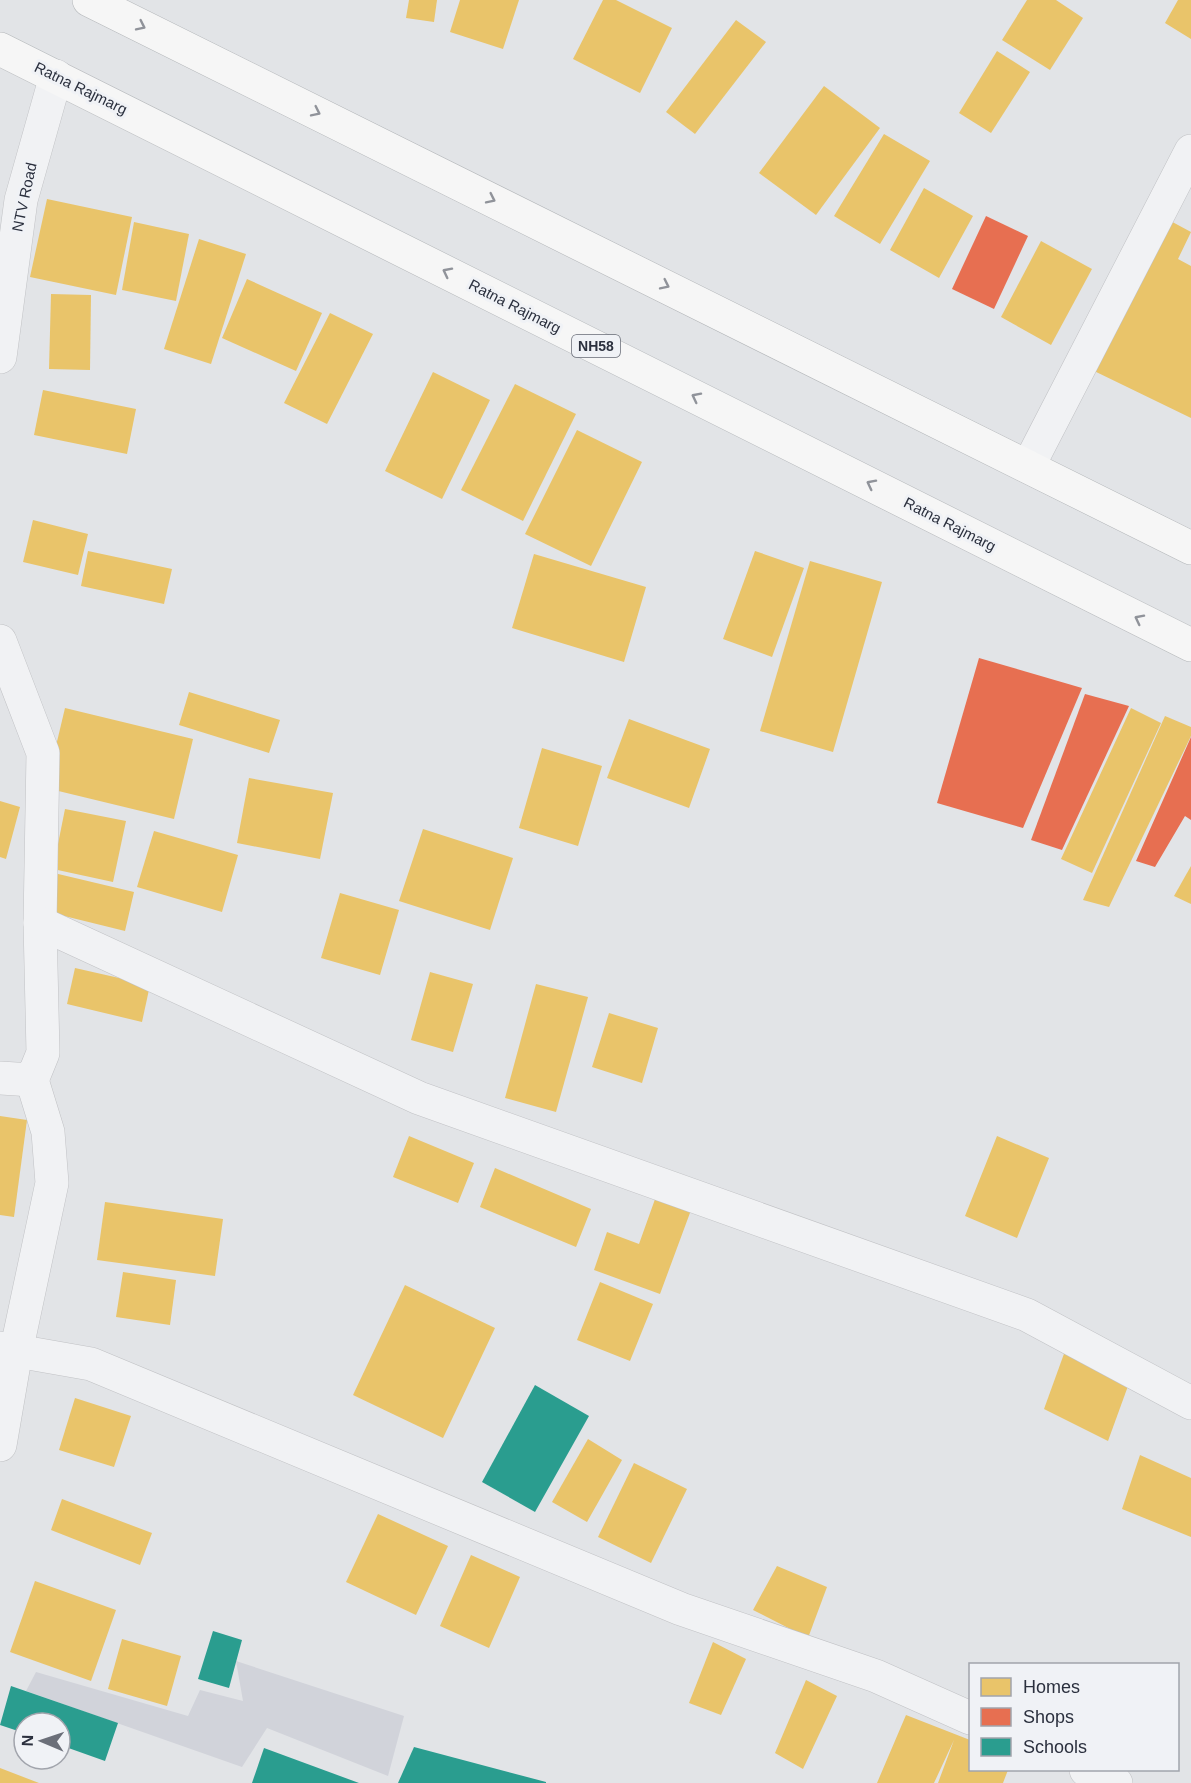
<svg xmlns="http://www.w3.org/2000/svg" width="1191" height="1783" font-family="Helvetica,sans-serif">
	<rect width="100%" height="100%" fill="#e2e4e7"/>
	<path fill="#d1d3da" d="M236,1661L404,1716L388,1776L267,1728L242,1767L26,1691L36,1672L188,1716L200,1690L243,1701Z"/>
	<g fill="#e9c46a">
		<path d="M409,0H437L434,22L406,18Z"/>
		<path d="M460,0H519L503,49L450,32Z"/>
		<path d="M603,0H616L672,28L640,93L573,59Z"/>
		<path d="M1027,0H1056L1083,18L1050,70L1002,40Z"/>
		<path d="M1178,0H1191V39L1165,23Z"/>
		<path d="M736,20L766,42L695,134L666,112Z"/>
		<path d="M997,51L1030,72L991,133L959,113Z"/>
		<path d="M824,86L880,128L816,215L759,173Z"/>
		<path d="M884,134L930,161L880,244L834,216Z"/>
		<path d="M924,188L973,216L939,278L890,250Z"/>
		<path d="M47,199L132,217L116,295L30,277Z"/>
		<path d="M1165,218L1191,232L1178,259L1191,266V418L1090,369Z"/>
		<path d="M134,222L189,234L176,301L122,290Z"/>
		<path d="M199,239L246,254L211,364L164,349Z"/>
		<path d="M1041,241L1092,269L1051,345L1001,317Z"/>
		<path d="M247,279L322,313L296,371L222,338Z"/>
		<path d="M51,294L91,295L90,370L49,369Z"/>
		<path d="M330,313L373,334L327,424L284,403Z"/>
		<path d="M433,372L490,400L442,499L385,471Z"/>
		<path d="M515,384L576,414L523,521L461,490Z"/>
		<path d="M43,390L136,409L127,454L34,435Z"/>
		<path d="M577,430L642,462L591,566L525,534Z"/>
		<path d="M33,520L88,534L78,575L23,562Z"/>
		<path d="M88,551L172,569L164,604L81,586Z"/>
		<path d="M755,551L804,568L772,657L723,639Z"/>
		<path d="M534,554L646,587L624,662L512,628Z"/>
		<path d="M810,561L882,582L833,752L760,731Z"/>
		<path d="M189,692L280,720L269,753L179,725Z"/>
		<path d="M65,708L193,739L174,819L46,788Z"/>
		<path d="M1131,708L1161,723L1092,873L1061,859Z"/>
		<path d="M1165,716L1191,727V736L1109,907L1083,900Z"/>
		<path d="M629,719L710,749L689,808L607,778Z"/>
		<path d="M542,748L602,766L578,846L519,828Z"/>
		<path d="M249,778L333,793L320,859L237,843Z"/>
		<path d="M0,801L20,807L6,859L0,857Z"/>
		<path d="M65,809L126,821L113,882L53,869Z"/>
		<path d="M423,829L513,858L490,930L399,901Z"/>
		<path d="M154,831L238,855L222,912L137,887Z"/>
		<path d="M1191,866V904L1174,896Z"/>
		<path d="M54,873L134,892L125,931L44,911Z"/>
		<path d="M340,893L399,910L380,975L321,958Z"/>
		<path d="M75,968L150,985L142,1022L67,1004Z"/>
		<path d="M430,972L473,984L453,1052L411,1040Z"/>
		<path d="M536,984L588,997L556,1112L505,1098Z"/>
		<path d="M609,1013L658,1028L642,1083L592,1067Z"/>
		<path d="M0,1116L27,1120L14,1217L0,1215Z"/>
		<path d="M409,1136L474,1163L458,1203L393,1177Z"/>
		<path d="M997,1136L1049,1158L1017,1238L965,1216Z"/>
		<path d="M495,1168L591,1209L576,1247L480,1207Z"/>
		<path d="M659,1188L694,1202L660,1294L594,1270L607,1232L639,1244Z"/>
		<path d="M105,1202L223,1219L215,1276L97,1260Z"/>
		<path d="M123,1272L176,1280L170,1325L116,1317Z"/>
		<path d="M600,1282L653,1304L630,1361L577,1340Z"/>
		<path d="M405,1285L495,1328L443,1438L353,1395Z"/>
		<path d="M1065,1351L1132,1375L1108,1441L1044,1409Z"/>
		<path d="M75,1398L131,1416L114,1467L59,1450Z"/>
		<path d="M588,1439L622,1460L587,1522L552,1502Z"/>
		<path d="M1140,1455L1191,1478V1537L1122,1509Z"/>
		<path d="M634,1463L687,1489L651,1563L598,1537Z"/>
		<path d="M62,1499L152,1533L140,1565L51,1530Z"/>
		<path d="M378,1514L448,1546L416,1615L346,1582Z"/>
		<path d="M471,1555L520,1577L489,1648L440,1626Z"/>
		<path d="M777,1566L827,1587L808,1638L753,1610Z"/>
		<path d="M35,1581L116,1610L91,1681L10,1652Z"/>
		<path d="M122,1639L181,1656L167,1706L108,1689Z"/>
		<path d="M713,1642L746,1659L721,1715L689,1703Z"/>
		<path d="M806,1680L837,1696L803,1769L775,1753Z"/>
		<path d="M906,1715L970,1740V1770H1008L1003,1783H938L954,1740L934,1783H877Z"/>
		<path d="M0,1768L39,1783H0Z"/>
	</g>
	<g fill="#e76f51">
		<path d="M986,216L1028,236L994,309L952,289Z"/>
		<path d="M979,658L1082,688L1023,828L937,803Z"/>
		<path d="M1085,694L1129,706L1062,850L1031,840Z"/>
		<path d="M1191,737V820L1185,816L1155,867L1136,861Z"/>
	</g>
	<g fill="#2a9d8f">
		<path d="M535,1385L589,1416L535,1512L482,1482Z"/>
		<path d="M213,1631L242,1640L229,1688L198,1679Z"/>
		<path d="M11,1686L118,1723L105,1761L60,1745V1723H24V1733L0,1725Z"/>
		<path d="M414,1747L546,1782V1783H398Z"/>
		<path d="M264,1748L359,1783H252Z"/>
	</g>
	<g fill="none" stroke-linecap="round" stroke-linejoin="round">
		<g stroke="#c1c2c5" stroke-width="34">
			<g id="minor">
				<path d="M0,357L21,200L56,76"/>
				<path d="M1029,465L1191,151"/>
				<path d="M0,641L43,753L40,923L43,1053L32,1080L0,1078"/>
				<path d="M40,923L419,1098L1027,1315L1191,1403"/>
				<path d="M0,1348L91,1364L681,1609L876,1676L970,1718"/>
				<path d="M0,1445L16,1352L52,1183L48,1132L32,1080"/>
				<path d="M1086,1770L1116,1783"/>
			</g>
		</g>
		<g stroke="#b4b7ba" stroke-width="34">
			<g id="highway">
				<path d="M89,0L1191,548"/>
				<path d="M0,49L1191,645"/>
			</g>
		</g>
		<use href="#minor" stroke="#f1f2f4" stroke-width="33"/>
		<use href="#highway" stroke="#f6f6f6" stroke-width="33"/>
	</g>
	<defs><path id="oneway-chevron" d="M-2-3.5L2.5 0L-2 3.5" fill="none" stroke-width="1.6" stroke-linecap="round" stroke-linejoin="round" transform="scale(1.5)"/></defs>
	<g stroke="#90939a">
		<use href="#oneway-chevron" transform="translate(141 26) rotate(26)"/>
		<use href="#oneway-chevron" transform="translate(316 112) rotate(26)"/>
		<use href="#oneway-chevron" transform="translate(491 199) rotate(26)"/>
		<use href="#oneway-chevron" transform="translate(447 272) rotate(-153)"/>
		<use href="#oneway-chevron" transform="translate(665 285) rotate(26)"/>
		<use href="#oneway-chevron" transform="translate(696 397) rotate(-153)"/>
		<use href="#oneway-chevron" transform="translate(871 484) rotate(-153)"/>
		<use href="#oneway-chevron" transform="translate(1139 619) rotate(-153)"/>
	</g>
	<g text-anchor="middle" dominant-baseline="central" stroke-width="6" stroke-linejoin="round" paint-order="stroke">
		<rect fill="#f0f2f6" stroke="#666a75" stroke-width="1.5" x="572" y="335" width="48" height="22" rx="4.5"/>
		<g font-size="14" font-weight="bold" fill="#2b303e">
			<text x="596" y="346">NH58</text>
		</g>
		<g font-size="15" fill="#2b303e" stroke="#f0f2f6">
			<text transform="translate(81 88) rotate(26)">Ratna Rajmarg</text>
			<text transform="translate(24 197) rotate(-78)">NTV Road</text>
			<text transform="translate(515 306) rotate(27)">Ratna Rajmarg</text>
			<text transform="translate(950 524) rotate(27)">Ratna Rajmarg</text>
		</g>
	</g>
	<rect x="969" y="1663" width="210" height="108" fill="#f0f2f6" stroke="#a1a4ac" stroke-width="1.5"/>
	<rect x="981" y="1678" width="30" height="18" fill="#e9c46a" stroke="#a1a4ac" stroke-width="1.5"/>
	<text x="1023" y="1693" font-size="18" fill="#2b303e">Homes</text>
	<rect x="981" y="1708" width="30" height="18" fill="#e76f51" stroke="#a1a4ac" stroke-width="1.5"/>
	<text x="1023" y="1723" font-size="18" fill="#2b303e">Shops</text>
	<rect x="981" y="1738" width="30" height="18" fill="#2a9d8f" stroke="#a1a4ac" stroke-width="1.5"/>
	<text x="1023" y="1753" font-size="18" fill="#2b303e">Schools</text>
	<g transform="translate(42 1741) rotate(272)"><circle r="28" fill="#f0f2f6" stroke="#a1a4ac" stroke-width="1.5"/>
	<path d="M0-4.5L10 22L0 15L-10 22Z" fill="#6b6f79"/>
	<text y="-9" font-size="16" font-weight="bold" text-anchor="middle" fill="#2b303e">N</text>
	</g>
</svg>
